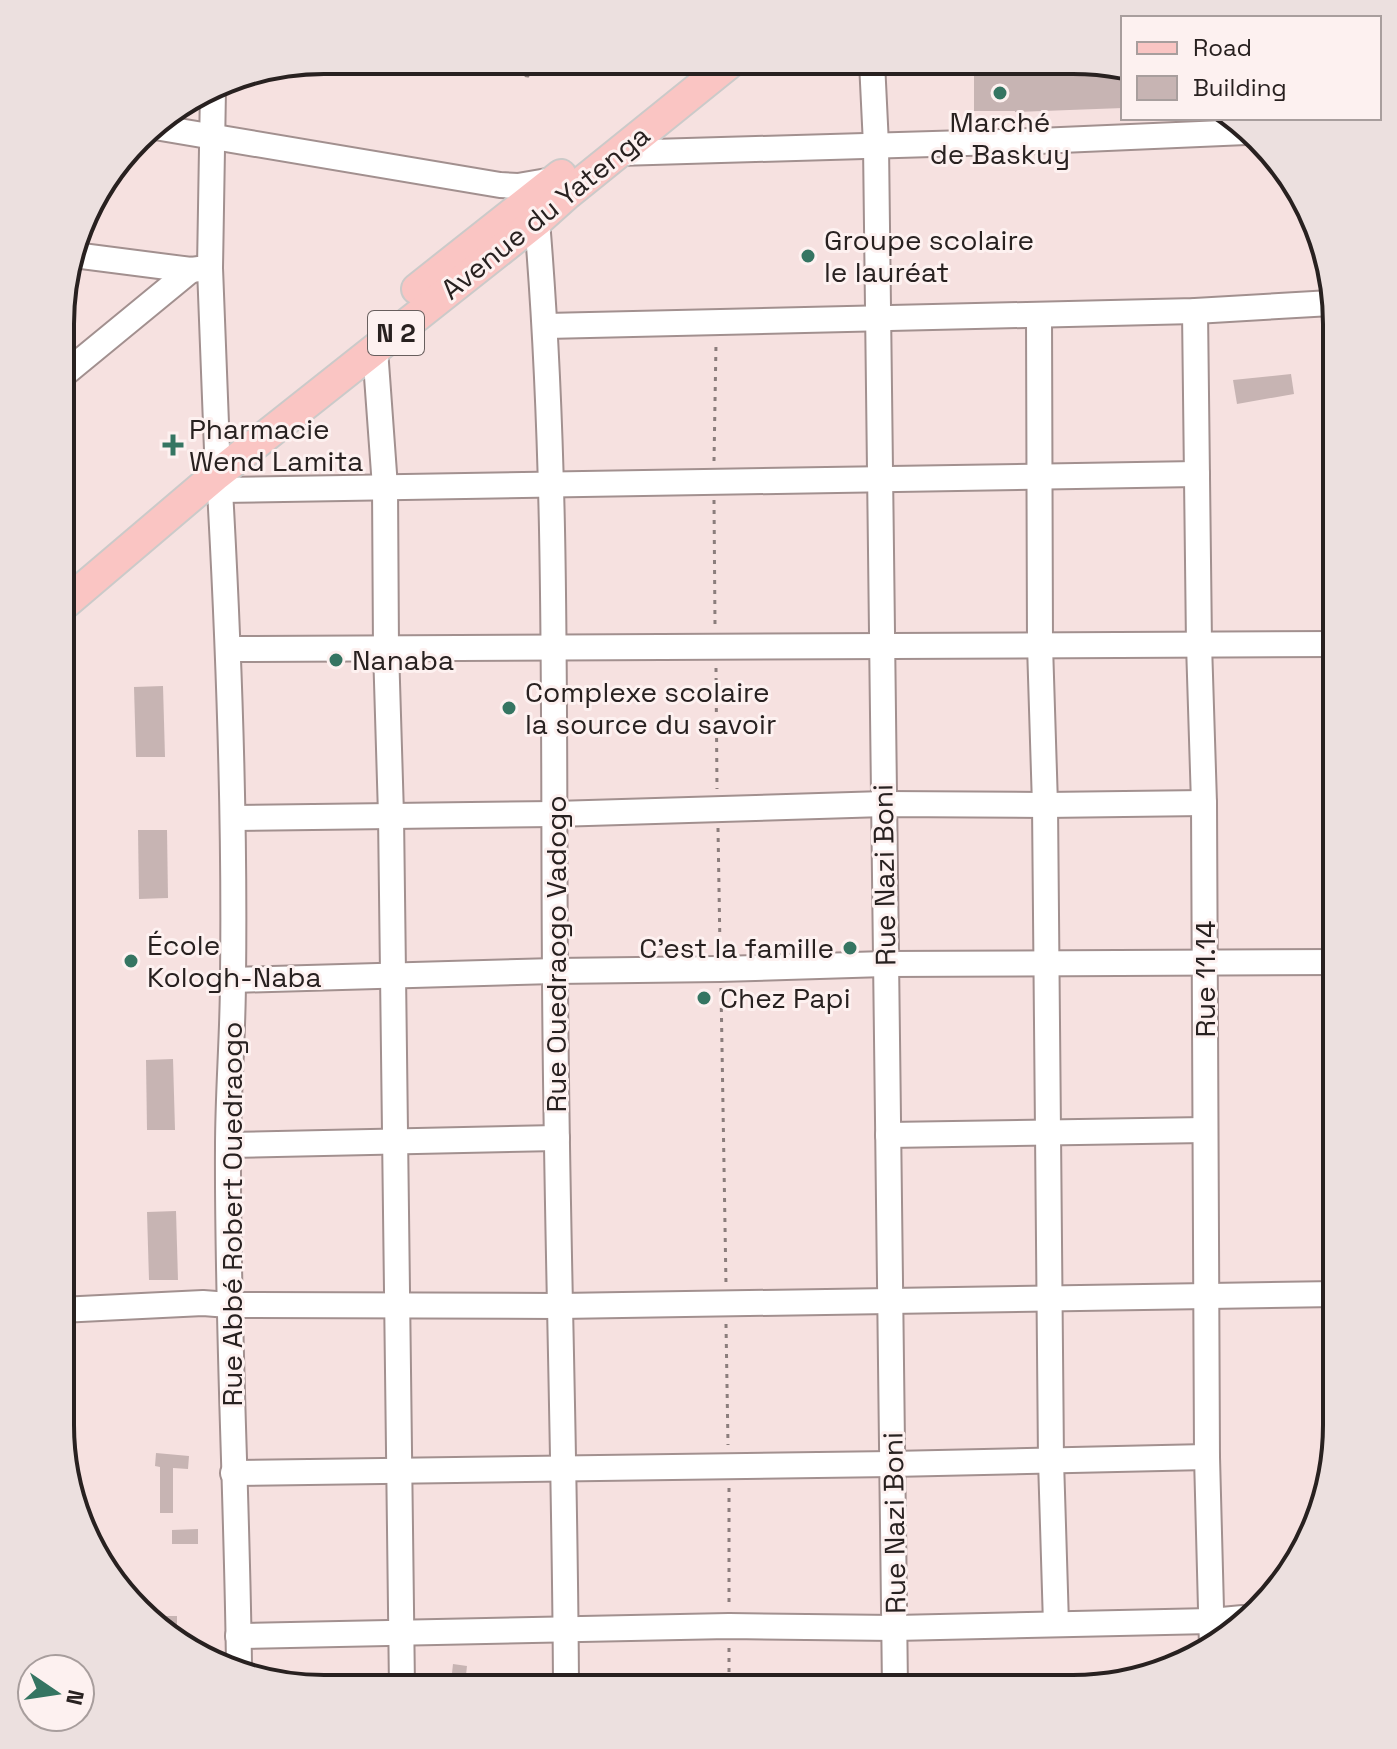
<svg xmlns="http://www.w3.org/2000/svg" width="1397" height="1749" font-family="'Space Grotesk',sans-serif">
	<rect width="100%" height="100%" fill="#f6e1e0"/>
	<g fill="#c7b4b3">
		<path d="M974,62H1108L1123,68V108L1015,112V111H974Z"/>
		<path d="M1291,374L1294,394L1237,404L1233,380Z"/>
		<path d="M163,686L165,757H136L134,687Z"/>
		<path d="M138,830H167L168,898L139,899Z"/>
		<path d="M173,1059L175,1130H147L146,1060Z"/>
		<path d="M176,1211L178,1280H149L147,1212Z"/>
		<path d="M156,1453L189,1456L188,1469L173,1468V1513H160V1467L155,1466Z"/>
		<path d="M198,1529V1544H172V1530Z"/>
		<path d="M150,1616H177V1644Z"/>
		<path d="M453,1664L467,1666L465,1684L451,1682Z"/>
	</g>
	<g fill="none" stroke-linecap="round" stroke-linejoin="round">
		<g stroke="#a2908f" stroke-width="28">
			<g id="minor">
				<path d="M872,62L876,145L895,1688"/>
				<path d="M213,89L210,268L217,450L215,476L220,490C229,652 235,815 233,978C233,1034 228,1091 228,1147C227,1320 237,1493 239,1666"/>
				<path d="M149,126L500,185L518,186L553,180"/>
				<path d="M618,153L1038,141L1246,132"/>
				<path d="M537,221C558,471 553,722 555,973C556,1211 565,1450 566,1688"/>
				<path d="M74,255L191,270L199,269"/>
				<path d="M1195,311L1199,644L1204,803L1207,1457L1212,1647"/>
				<path d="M1039,315L1040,645L1045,805L1051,1460L1056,1624"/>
				<path d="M546,326L1195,311L1331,303"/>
				<path d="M375,349L385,487L386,649L391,815L402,1688"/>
				<path d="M62,376L191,270"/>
				<path d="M220,490L1197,474"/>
				<path d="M229,649L1337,644"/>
				<path d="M233,818L555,814L884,804L1045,805L1204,803"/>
				<path d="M233,980L555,971L720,969L885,964L1337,962"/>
				<path d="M888,1135L1205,1130"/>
				<path d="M228,1145L557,1138"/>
				<path d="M60,1310L203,1303L229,1305L560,1306L1336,1294"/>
				<path d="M233,1473L892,1464L1207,1457"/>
				<path d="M238,1636L729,1626L895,1628L1211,1621L1243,1618"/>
			</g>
		</g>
		<g stroke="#cbcac9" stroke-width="34">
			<g id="major">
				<path d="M417,289L561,175"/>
				<path d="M62,606L215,476L537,221L566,195L732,61"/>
			</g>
		</g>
		<g stroke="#8b7d7c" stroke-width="3" stroke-dasharray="4 6" stroke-linecap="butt">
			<path d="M426,60L528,76L546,61"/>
			<path d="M714,461L716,344"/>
			<path d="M714,500L715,625"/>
			<path d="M716,668L717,789"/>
			<path d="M718,828L720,949"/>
			<path d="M721,988L726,1285"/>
			<path d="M726,1324L728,1445"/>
			<path d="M729,1488V1605"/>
			<path d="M729,1648V1688"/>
		</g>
		<use href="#minor" stroke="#fff" stroke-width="24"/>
		<use href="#major" stroke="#fac5c3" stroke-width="30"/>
	</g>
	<g fill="#357562" stroke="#fdf1f0" stroke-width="3">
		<circle cx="1000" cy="93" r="8"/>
		<circle cx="808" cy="256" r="8"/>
		<path d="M169 433h8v8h8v8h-8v8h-8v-8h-8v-8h8z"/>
		<circle cx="336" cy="660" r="8"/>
		<circle cx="509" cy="708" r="8"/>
		<circle cx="850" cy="948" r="8"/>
		<circle cx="131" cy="961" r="8"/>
		<circle cx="704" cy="998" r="8"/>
	</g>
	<g text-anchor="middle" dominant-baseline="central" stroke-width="6" stroke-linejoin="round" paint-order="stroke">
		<rect fill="#fdf1f0" stroke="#685f5e" stroke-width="2" x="368" y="311" width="56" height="44" rx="6"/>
		<g font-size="26" font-weight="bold" fill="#282120">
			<text x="396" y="333">N 2</text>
		</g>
		<g font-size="28" fill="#282120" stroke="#fdf1f0" text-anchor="start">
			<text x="1000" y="122" text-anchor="middle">Marché<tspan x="1000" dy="32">de Baskuy</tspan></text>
			<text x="824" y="240">Groupe scolaire<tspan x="824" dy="32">le lauréat</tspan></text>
			<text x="189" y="429">Pharmacie<tspan x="189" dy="32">Wend Lamita</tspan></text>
			<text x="352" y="660">Nanaba</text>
			<text x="525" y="692">Complexe scolaire<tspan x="525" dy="32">la source du savoir</tspan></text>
			<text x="147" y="945">École<tspan x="147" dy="32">Kologh-Naba</tspan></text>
			<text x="834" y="948" text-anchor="end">C'est la famille</text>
			<text x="720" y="998">Chez Papi</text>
		</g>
		<g font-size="28" fill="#282120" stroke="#fdf1f0">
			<text transform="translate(545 212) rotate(-39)">Avenue du Yatenga</text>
			<text transform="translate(884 875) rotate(-91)">Rue Nazi Boni</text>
			<text transform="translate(556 954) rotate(-90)">Rue Ouedraogo Vadogo</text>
			<text transform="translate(1205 979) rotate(-90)">Rue 11.14</text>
			<text transform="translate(232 1214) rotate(-90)">Rue Abbé Robert Ouedraogo</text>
			<text transform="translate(894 1523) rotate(-91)">Rue Nazi Boni</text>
		</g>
	</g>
	<path d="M0 0H1397V1749H0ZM324 74H1073A250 250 0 0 1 1323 324V1425A250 250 0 0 1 1073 1675H324A250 250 0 0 1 74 1425V324A250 250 0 0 1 324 74Z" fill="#ece0df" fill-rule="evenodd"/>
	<path fill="none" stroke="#282120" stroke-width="4" d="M324 74H1073A250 250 0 0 1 1323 324V1425A250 250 0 0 1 1073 1675H324A250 250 0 0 1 74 1425V324A250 250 0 0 1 324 74Z"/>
	<rect x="1121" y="16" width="260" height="104" fill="#fdf1f0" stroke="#a89e9d" stroke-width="2"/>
	<rect x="1137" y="42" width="40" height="12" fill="#fac5c3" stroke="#a89e9d" stroke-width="2"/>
	<text x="1193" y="56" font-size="24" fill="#282120">Road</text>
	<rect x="1137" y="76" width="40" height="24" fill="#c7b4b3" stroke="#a89e9d" stroke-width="2"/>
	<text x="1193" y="96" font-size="24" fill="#282120">Building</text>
	<g transform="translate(56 1693) rotate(103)"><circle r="38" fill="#fdf1f0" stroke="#a89e9d" stroke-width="2"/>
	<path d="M0-6L14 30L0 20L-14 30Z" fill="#357562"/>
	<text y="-12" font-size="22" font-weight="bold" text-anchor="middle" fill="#282120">N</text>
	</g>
</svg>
